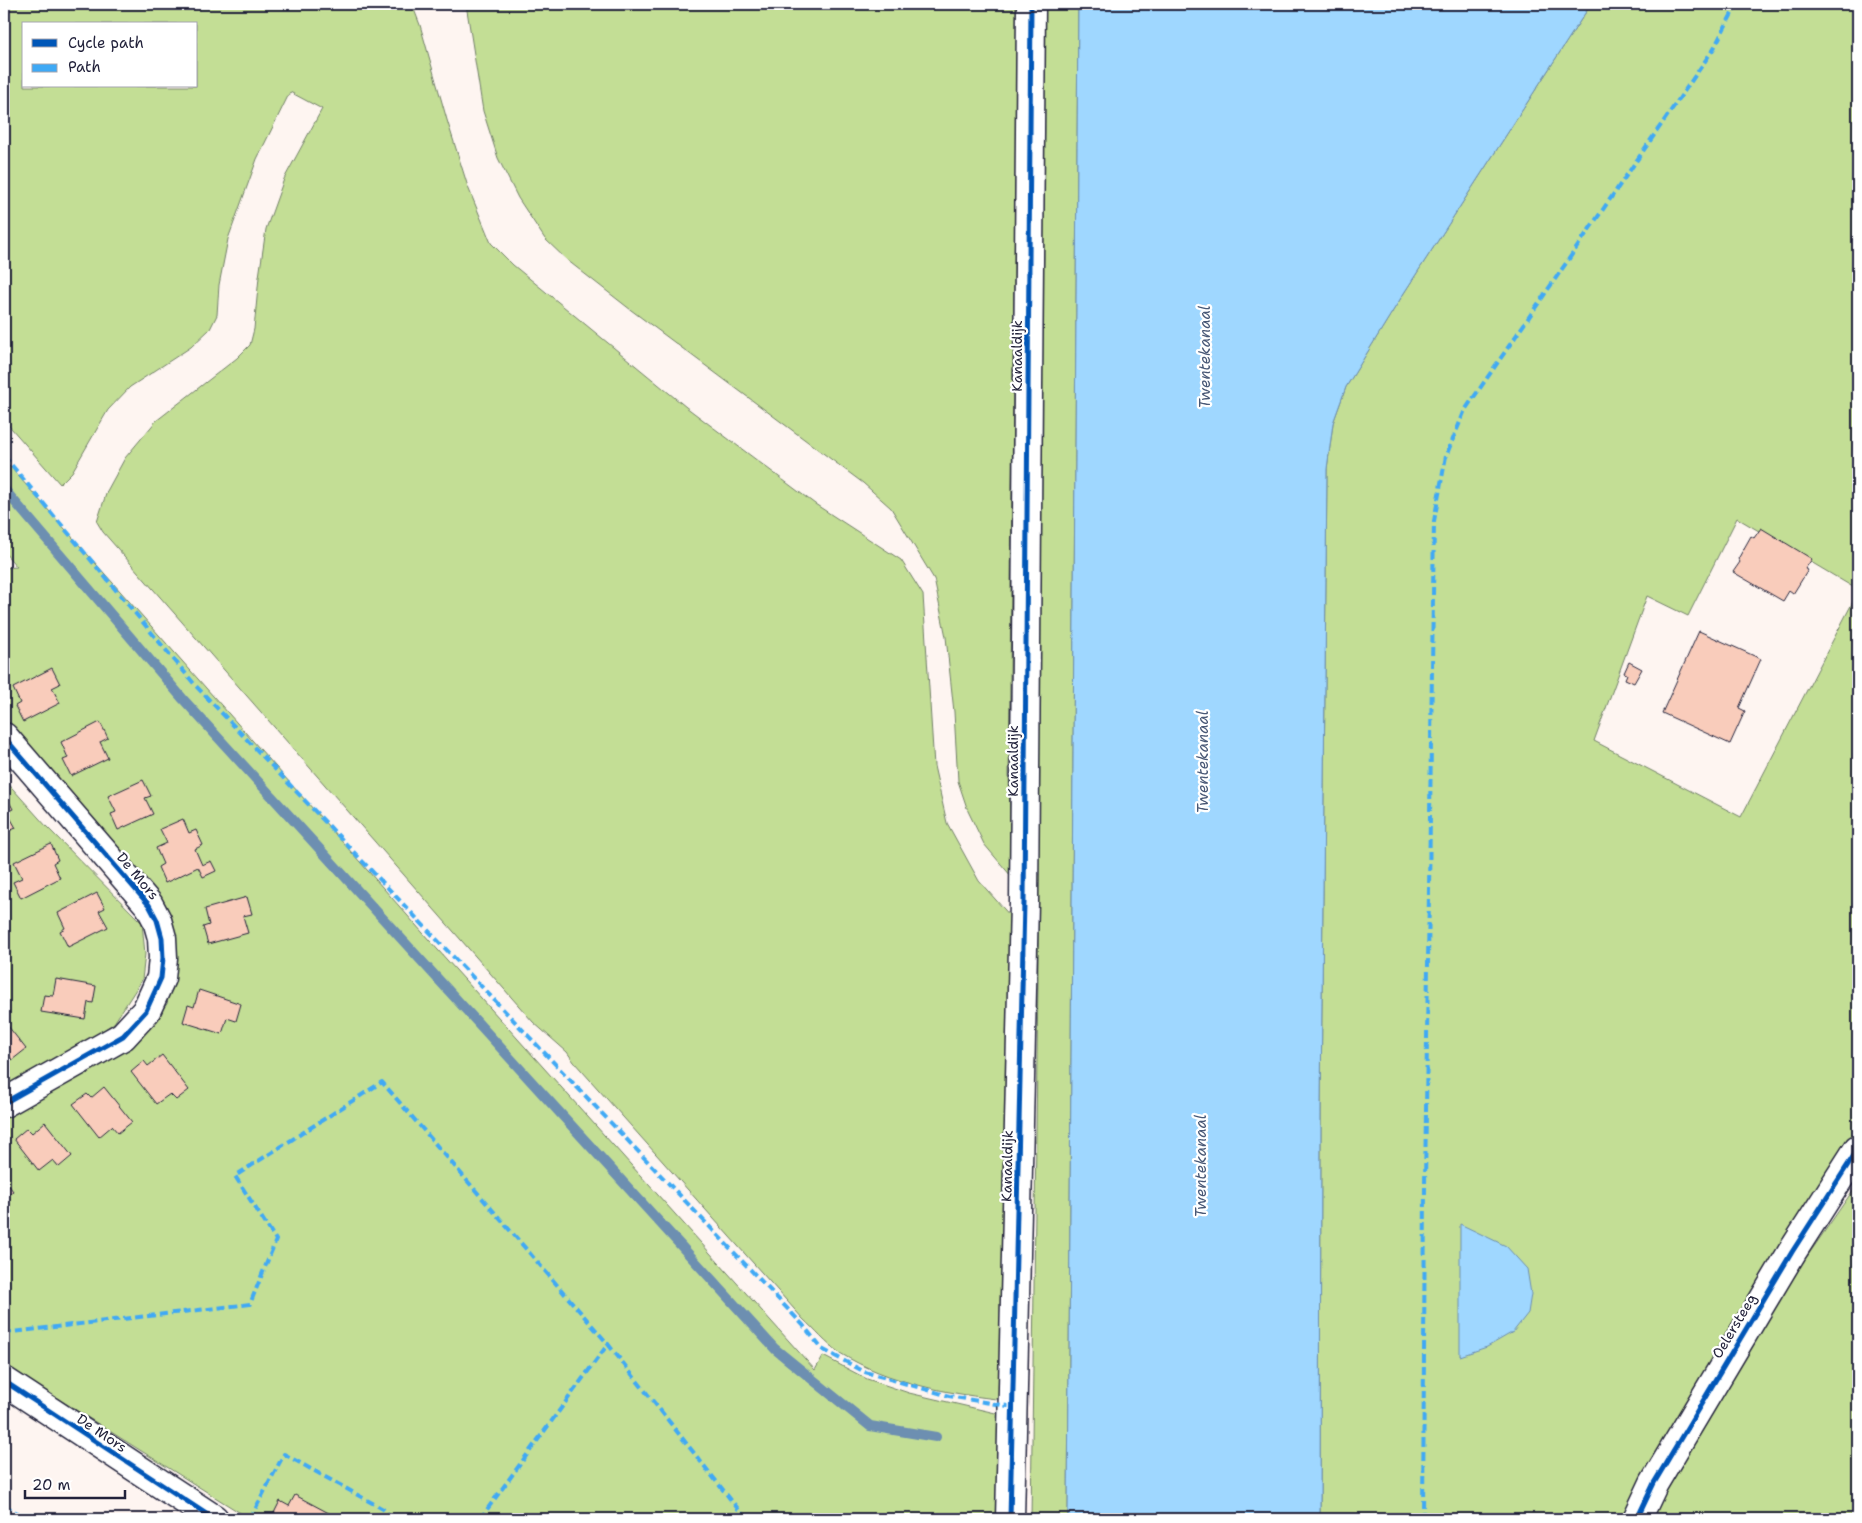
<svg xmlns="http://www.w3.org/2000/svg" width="1862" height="1523" font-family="'Shantell Sans',sans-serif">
	<rect width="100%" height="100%" fill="#fef5f1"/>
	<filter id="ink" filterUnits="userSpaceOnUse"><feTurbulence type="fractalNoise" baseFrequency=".02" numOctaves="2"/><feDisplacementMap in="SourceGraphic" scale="10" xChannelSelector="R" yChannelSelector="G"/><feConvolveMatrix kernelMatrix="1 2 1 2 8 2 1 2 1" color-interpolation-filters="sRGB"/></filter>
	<g filter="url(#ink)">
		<g fill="#c3de95" stroke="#728068" fill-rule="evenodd">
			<path d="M4,4H412L420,25L447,120L468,187L491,243L513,265L686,407L815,504L901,560L923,595L934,766L947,823L979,881L1012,918L1005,1400C950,1394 888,1383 840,1353C826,1344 815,1330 803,1319L574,1062L567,1052L533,1022L103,532L97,522L107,491L125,458L156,421L237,358L250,345L254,329L259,277L266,229L284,179L322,109L290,92L257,159L228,239L219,285L217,315L210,329L191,347L130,387L108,410L72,472L60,484L4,420ZM24,24H196V86H24Z"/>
			<path d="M466,4H1017L1009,774L1011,876L984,844L968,811L958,781L954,712L946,637L934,579L891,508L863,483L631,310L567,260L545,239L518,198L498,158L483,111Z"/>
			<path d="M1044,4H1078L1068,1519H1031L1038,982L1037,634Z"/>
			<path d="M1591,4H1858V590L1737,518L1688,616L1647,596L1594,741L1741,817L1858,592V1136L1626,1511L1623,1519H1320L1321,1107L1327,469L1333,423L1346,387L1404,293Z"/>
			<path d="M4,460L438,950L815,1370L823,1356L867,1379L909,1393L1004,1415L1001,1519H250L4,1365V1116L142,1032L167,1004L174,966L175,935L18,740L4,718V568L17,567L4,552Z"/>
			<path d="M4,779L47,827L142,923L145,954L142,980L114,1023L21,1086L4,1094Z"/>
			<path d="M1858,1183V1519H1652L1660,1502L1795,1274Z"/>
		</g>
		<g fill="#9fd7ff" stroke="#6d8fb1">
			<path d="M1078,4H1591L1404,293L1346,387L1333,423L1327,469L1321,1107L1320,1519H1068Z"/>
			<path d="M1460,1224L1506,1246L1527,1269L1531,1294L1528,1313L1513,1332L1487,1347L1460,1356Z"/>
		</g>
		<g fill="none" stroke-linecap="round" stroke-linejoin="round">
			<path stroke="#6d8fb1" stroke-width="10" d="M4,489L183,699L775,1349L870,1426L936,1437"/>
		</g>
		<g fill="#f9ccbb" stroke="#22223b">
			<path d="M1761,528L1812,559L1805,569L1808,570L1793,594L1789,591L1783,601L1733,572L1740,562L1738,559L1751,536L1754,538Z"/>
			<path d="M1699,631L1761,659L1739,708L1745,711L1730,744L1662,713Z"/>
			<path d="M1629,662L1642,669L1634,683L1625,679L1627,674L1624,673Z"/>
			<path d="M52,668L60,684L52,688L60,703L23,722L15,706L20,703L13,688Z"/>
			<path d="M100,722L108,738L100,742L108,758L71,776L63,760L68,758L61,742Z"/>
			<path d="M143,780L151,796L145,798L153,814L118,830L111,814L116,812L108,796Z"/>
			<path d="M4,794H5L13,809L7,812L16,828L4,833Z"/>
			<path d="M183,819L189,833L196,830L203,845L195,849L202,865L211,861L216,871L203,877L198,867L165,883L158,867L163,864L156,848L167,843L160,829Z"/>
			<path d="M51,844L58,860L53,863L60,878L21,898L13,882L22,878L14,862Z"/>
			<path d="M97,893L105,908L99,911L108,927L68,947L60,931L65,928L58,913Z"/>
			<path d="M247,897L252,914L243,916L248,933L208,944L203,927L209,925L205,909Z"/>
			<path d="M56,979L96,986L93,1003L88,1002L85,1019L41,1012L44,995L53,996Z"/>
			<path d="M199,990L241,1004L236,1021L227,1018L222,1034L183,1022L188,1005L194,1007Z"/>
			<path d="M4,1021L26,1049L12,1060L9,1055L4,1059Z"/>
			<path d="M162,1055L189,1090L176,1100L170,1094L156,1104L131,1072L144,1061L148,1066Z"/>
			<path d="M104,1087L132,1122L118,1133L112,1126L99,1137L73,1104L87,1094L91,1098Z"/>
			<path d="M45,1122L72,1156L59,1167L53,1160L39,1171L14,1139L27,1128L32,1133Z"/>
			<path d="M4,1179L13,1191L4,1198Z"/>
			<path d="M295,1495L340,1519H271L280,1501L289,1506Z"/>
		</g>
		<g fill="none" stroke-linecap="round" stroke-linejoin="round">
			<g stroke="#22223b" stroke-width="31">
				<g id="street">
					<path d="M4,737L149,905L157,920L162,938L163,958L161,978L146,1011L123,1036L4,1103"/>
					<path d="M4,1381L214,1519"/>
					<path d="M1010,1519L1024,902L1031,4"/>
					<path d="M1637,1519L1654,1483L1792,1252L1858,1149"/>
				</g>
			</g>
			<use href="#street" stroke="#fff" stroke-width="28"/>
			<g stroke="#3fa9f5" stroke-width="4" stroke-dasharray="8 4" stroke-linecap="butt">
				<path d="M4,456L196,686L803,1325L822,1349L865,1372L949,1396L1013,1407"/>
				<path d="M4,1333L250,1304L276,1240L235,1176L382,1082L608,1344"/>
				<path d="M4,1505L27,1519"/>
				<path d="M250,1519L284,1454L383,1509L393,1519"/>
				<path d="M480,1519L608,1344L746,1519"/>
				<path d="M1423,1519L1425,1185L1434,521L1446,456L1465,410L1714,48L1737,4"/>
			</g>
			<g stroke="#fff" stroke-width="8">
				<g id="cycleway">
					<path d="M4,737L149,905L157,920L162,938L163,958L161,978L146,1011L123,1036L4,1103"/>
					<path d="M4,1381L214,1519"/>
					<path d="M1010,1519L1024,902L1031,4"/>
					<path d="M1637,1519L1654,1483L1792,1252L1858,1149"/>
				</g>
			</g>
			<use href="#cycleway" stroke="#0057b8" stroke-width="5"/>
		</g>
	</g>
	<g text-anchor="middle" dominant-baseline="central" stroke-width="4.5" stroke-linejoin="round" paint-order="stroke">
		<g font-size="14" fill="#22223b" stroke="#fff">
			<text transform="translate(1017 356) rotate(-90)">Kanaaldijk</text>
			<text transform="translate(1013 761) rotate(-90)">Kanaaldijk</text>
			<text transform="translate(138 876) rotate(50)">De Mors</text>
			<text transform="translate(1007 1166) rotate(-89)">Kanaaldijk</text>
			<text transform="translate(1734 1326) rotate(-59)">Oelersteeg</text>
			<text transform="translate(102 1433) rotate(34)">De Mors</text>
		</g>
		<g font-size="15" font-style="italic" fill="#485876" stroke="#fff">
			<text transform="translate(1205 357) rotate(-90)">Twentekanaal</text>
			<text transform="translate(1203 762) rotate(-90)">Twentekanaal</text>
			<text transform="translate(1201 1166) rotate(-90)">Twentekanaal</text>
		</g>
	</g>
	<rect width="1862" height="1523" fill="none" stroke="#fff" stroke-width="20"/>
	<rect x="10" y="10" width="1842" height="1503" fill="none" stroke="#22223b" stroke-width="2" filter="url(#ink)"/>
	<rect x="22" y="22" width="175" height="65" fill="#ffffff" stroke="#a7a7b1"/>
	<rect x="32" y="39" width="25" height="8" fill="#0057b8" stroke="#a7a7b1"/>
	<text x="68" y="48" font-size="15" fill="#22223b">Cycle path</text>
	<rect x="32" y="64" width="25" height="8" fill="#3fa9f5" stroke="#a7a7b1"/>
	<text x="68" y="72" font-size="15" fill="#22223b">Path</text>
	<path d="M25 1490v8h100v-8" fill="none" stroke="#22223b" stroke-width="2.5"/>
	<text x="32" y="1490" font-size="15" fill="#22223b" stroke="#ffffff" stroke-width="4" paint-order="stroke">20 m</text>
</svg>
